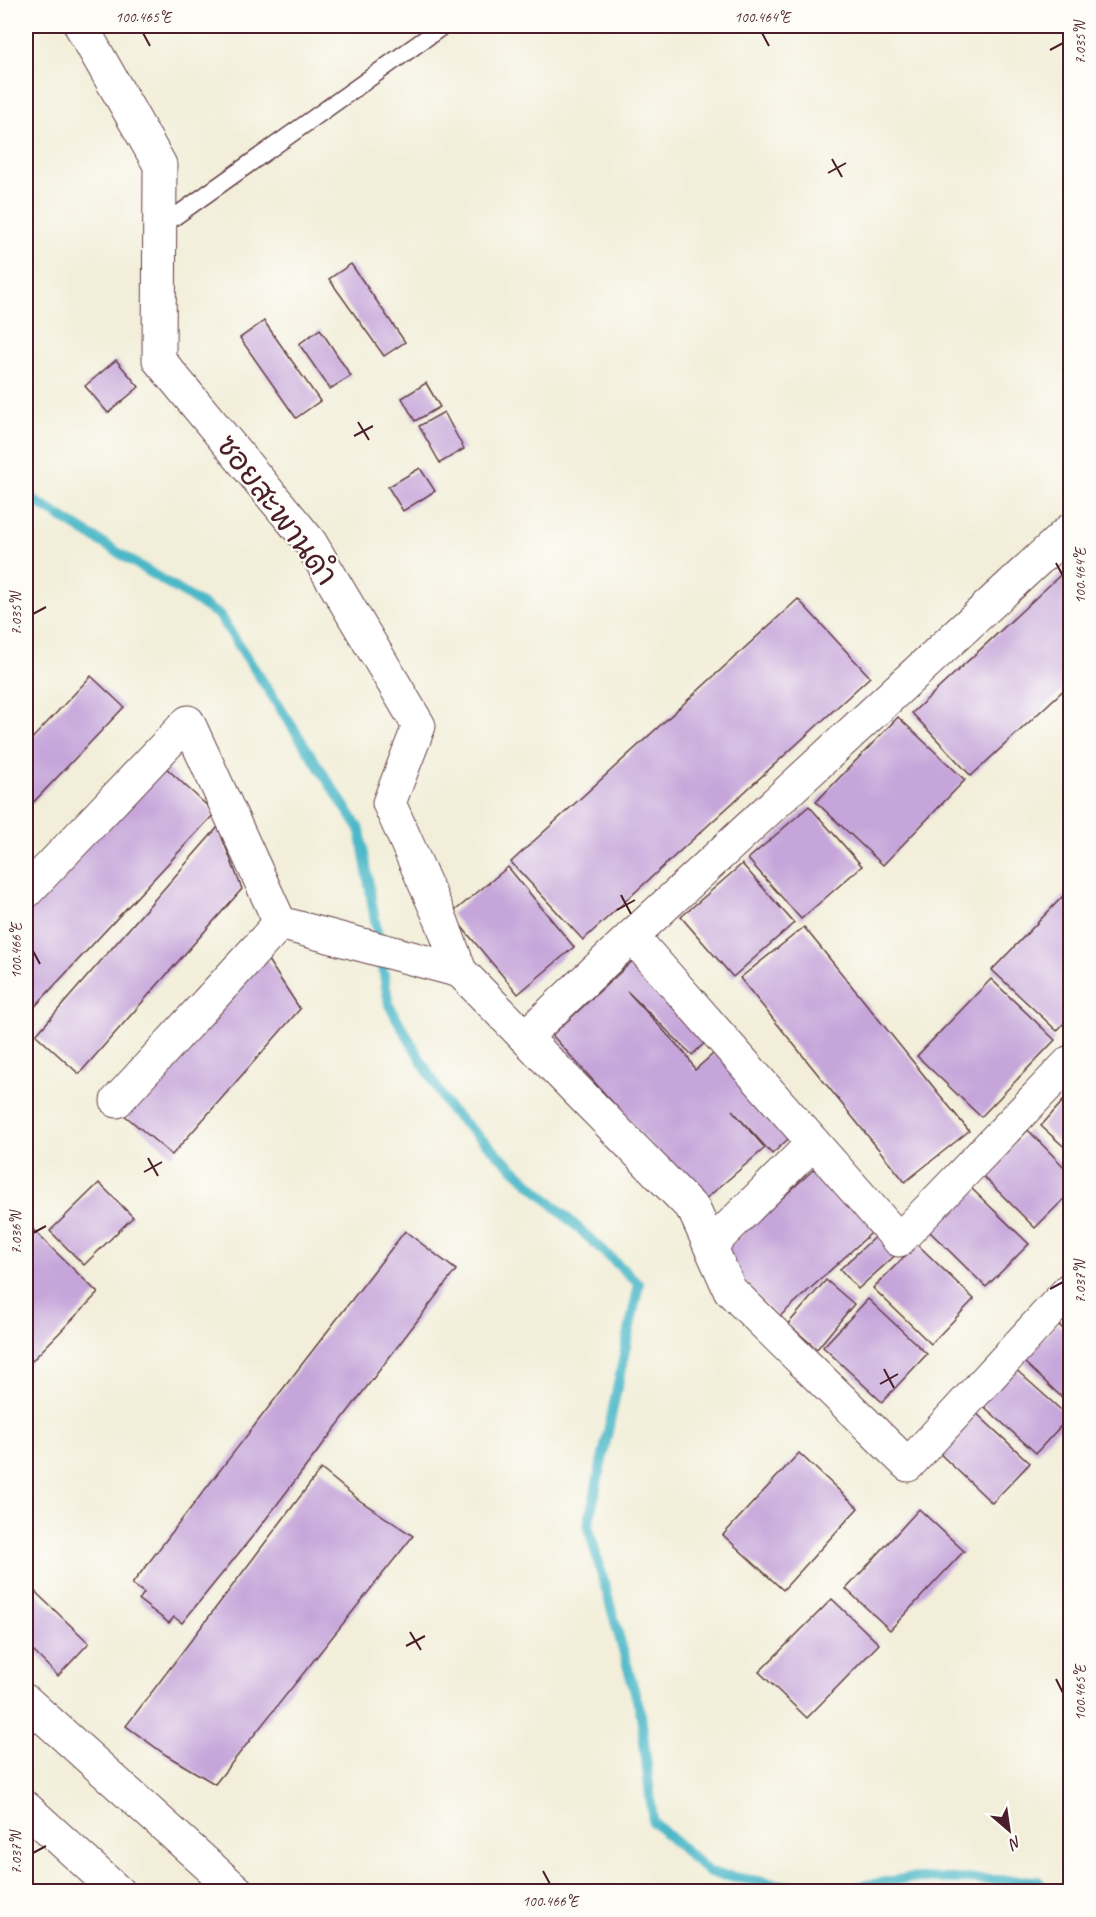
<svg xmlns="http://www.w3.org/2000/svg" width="1096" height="1917" font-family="Caveat,'Playpen Sans Thai',sans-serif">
	<rect width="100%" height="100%" fill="#fdfcf7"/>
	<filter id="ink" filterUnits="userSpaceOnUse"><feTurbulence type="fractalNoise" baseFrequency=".0167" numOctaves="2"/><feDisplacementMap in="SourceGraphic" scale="12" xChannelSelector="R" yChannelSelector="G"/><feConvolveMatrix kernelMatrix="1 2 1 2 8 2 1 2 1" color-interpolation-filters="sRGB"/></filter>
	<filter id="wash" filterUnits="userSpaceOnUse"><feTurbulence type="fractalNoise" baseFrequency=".008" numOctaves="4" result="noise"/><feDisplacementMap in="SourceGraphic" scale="24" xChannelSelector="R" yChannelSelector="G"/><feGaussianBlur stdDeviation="1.35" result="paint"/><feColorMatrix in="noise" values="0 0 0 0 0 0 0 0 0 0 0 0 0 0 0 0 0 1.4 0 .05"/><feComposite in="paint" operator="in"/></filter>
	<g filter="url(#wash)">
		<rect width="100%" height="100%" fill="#f2eed9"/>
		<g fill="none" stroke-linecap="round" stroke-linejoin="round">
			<g stroke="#4cb8c8" stroke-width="10">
				<path d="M26,493L35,501L219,615L360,830L389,1005L450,1110L639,1284L588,1526L641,1714L653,1822L710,1873L823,1892"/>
				<path d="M828,1892L909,1878L1038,1881L1047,1892"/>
			</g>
		</g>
		<g id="blocks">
			<g fill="#c6a6da">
				<path d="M351,264L405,342L384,356L329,279Z"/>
				<path d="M264,321L320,401L296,418L240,338Z"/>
				<path d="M320,329L351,376L330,389L299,344Z"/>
				<path d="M116,360L139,387L108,413L85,386Z"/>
				<path d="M426,383L440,407L415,421L402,398Z"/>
				<path d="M444,412L464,449L440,463L419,426Z"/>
				<path d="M420,468L435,491L403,511L388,487Z"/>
				<path d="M1070,566V684L971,776L912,713Z"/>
				<path d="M798,599L870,677L583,940L511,862Z"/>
				<path d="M91,676L124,707L26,810V745Z"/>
				<path d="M898,717L965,780L883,865L816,802Z"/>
				<path d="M163,765L215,813L26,1016V912Z"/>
				<path d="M809,806L862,866L801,919L748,859Z"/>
				<path d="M218,827L242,889L79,1074L36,1035Z"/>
				<path d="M742,864L794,923L733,977L681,917Z"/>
				<path d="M508,867L574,947L518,994L451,914Z"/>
				<path d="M1066,893L1070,898V1016L1057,1031L992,970Z"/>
				<path d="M804,927L969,1131L905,1182L740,978Z"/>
				<path d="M264,954L300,1009L172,1155L123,1114Z"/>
				<path d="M639,955L716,1032L692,1055L627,991L688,1057L695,1070L722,1046L800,1128L772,1154L732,1110L765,1148L702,1202L552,1035Z"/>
				<path d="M991,979L1055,1040L981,1117L917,1056Z"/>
				<path d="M1070,1093V1152L1041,1126Z"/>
				<path d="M1028,1130L1070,1173V1193L1035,1228L983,1176Z"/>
				<path d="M823,1161L881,1224L778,1318L719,1255Z"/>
				<path d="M99,1183L133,1217L84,1265L50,1231Z"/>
				<path d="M971,1188L1029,1244L986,1287L929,1231Z"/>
				<path d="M26,1223L98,1293L26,1367Z"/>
				<path d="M405,1231L456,1270L256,1532L182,1623L174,1617L169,1623L139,1600L144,1593L132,1584Z"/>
				<path d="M880,1232L899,1252L858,1289L840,1269Z"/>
				<path d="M917,1244L974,1299L931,1344L873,1288Z"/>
				<path d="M826,1280L854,1304L817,1349L788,1324Z"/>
				<path d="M868,1299L927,1354L882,1402L823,1347Z"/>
				<path d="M1057,1323L1070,1336V1405L1022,1360Z"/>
				<path d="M1013,1367L1069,1417L1036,1453L980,1403Z"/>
				<path d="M974,1411L1030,1463L992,1503L937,1451Z"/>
				<path d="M799,1453L858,1508L783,1590L723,1535Z"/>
				<path d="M321,1469L359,1500L413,1536L215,1784L166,1755L126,1726Z"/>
				<path d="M919,1509L964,1551L890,1630L846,1589Z"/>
				<path d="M26,1583L89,1643L58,1676L26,1644Z"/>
				<path d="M832,1599L879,1644L807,1718L759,1672Z"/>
			</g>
		</g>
	</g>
	<g filter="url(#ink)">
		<use href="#blocks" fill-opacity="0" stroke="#633e45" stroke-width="1.5"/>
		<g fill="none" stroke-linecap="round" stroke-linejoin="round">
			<g stroke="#633e45" stroke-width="19">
				<path id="service" d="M159,228L443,26"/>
			</g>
			<g stroke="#633e45" stroke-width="35">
				<g id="minor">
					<path d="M81,26L160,165L159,360L310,542L419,726L389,803L442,922L460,971L694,1210L730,1290L908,1465L1070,1289"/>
					<path d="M26,892L188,722L280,923"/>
					<path d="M280,923L460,971"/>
					<path d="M632,936L899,1240L1070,1062"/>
					<path d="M525,1037L632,936L1070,530"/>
					<path d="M117,1101L280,923"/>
					<path d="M710,1246L813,1143"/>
				</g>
			</g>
			<g stroke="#633e45" stroke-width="35">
				<g id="secondary">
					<path d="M26,1701L238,1892"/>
					<path d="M26,1808L118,1892"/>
				</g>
			</g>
			<use href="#service" stroke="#fff" stroke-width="16"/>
			<use href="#minor" stroke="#fff" stroke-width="33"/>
			<use href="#secondary" stroke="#fff" stroke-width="33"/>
		</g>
	</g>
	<path fill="none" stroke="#4a1f2b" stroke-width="2" d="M143,33L150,46M762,33L769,46M1050,50L1063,43M832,159L842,177M828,173L846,163M358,422L369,440M354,436L373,426M1056,563L1063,576M33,614L46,607M621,895L631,914M617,910L635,900M33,951L40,964M148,1158L158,1176M144,1172L162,1162M33,1233L46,1226M1050,1289L1063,1282M884,1369L894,1388M880,1384L898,1374M410,1632L421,1650M406,1646L425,1636M1056,1679L1063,1693M33,1853L46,1846M543,1871L550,1884"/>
	<g text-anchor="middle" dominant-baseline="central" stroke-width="4.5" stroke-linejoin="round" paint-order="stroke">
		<g font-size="30" fill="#4a1f2b" stroke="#fdfcf7">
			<text transform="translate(277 510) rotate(53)">ซอยสะพานดำ</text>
		</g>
	</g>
	<rect width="1096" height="1917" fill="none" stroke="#fdfcf7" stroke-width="66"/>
	<g transform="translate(1009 1830) rotate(151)" stroke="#fdfcf7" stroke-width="4.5" paint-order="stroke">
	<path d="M0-4.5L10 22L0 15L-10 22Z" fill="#4a1f2b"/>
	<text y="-9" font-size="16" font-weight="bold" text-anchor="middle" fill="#4a1f2b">N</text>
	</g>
	<rect x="33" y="33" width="1030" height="1851" fill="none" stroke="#4a1f2b" stroke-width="2"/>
	<g font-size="15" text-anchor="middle" fill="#4a1f2b">
		<text x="143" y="22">100.465°E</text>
		<text x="762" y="22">100.464°E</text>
		<text transform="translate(1080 43) rotate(-90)" y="5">7.035°N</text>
		<text transform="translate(1080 576) rotate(-90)" y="5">100.464°E</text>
		<text transform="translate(16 614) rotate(-90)" y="5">7.035°N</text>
		<text transform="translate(16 951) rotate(-90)" y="5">100.466°E</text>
		<text transform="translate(16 1233) rotate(-90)" y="5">7.036°N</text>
		<text transform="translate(1080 1282) rotate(-90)" y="5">7.037°N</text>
		<text transform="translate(1080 1693) rotate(-90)" y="5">100.465°E</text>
		<text transform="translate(16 1853) rotate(-90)" y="5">7.037°N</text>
		<text x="550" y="1906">100.466°E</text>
	</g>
</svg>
